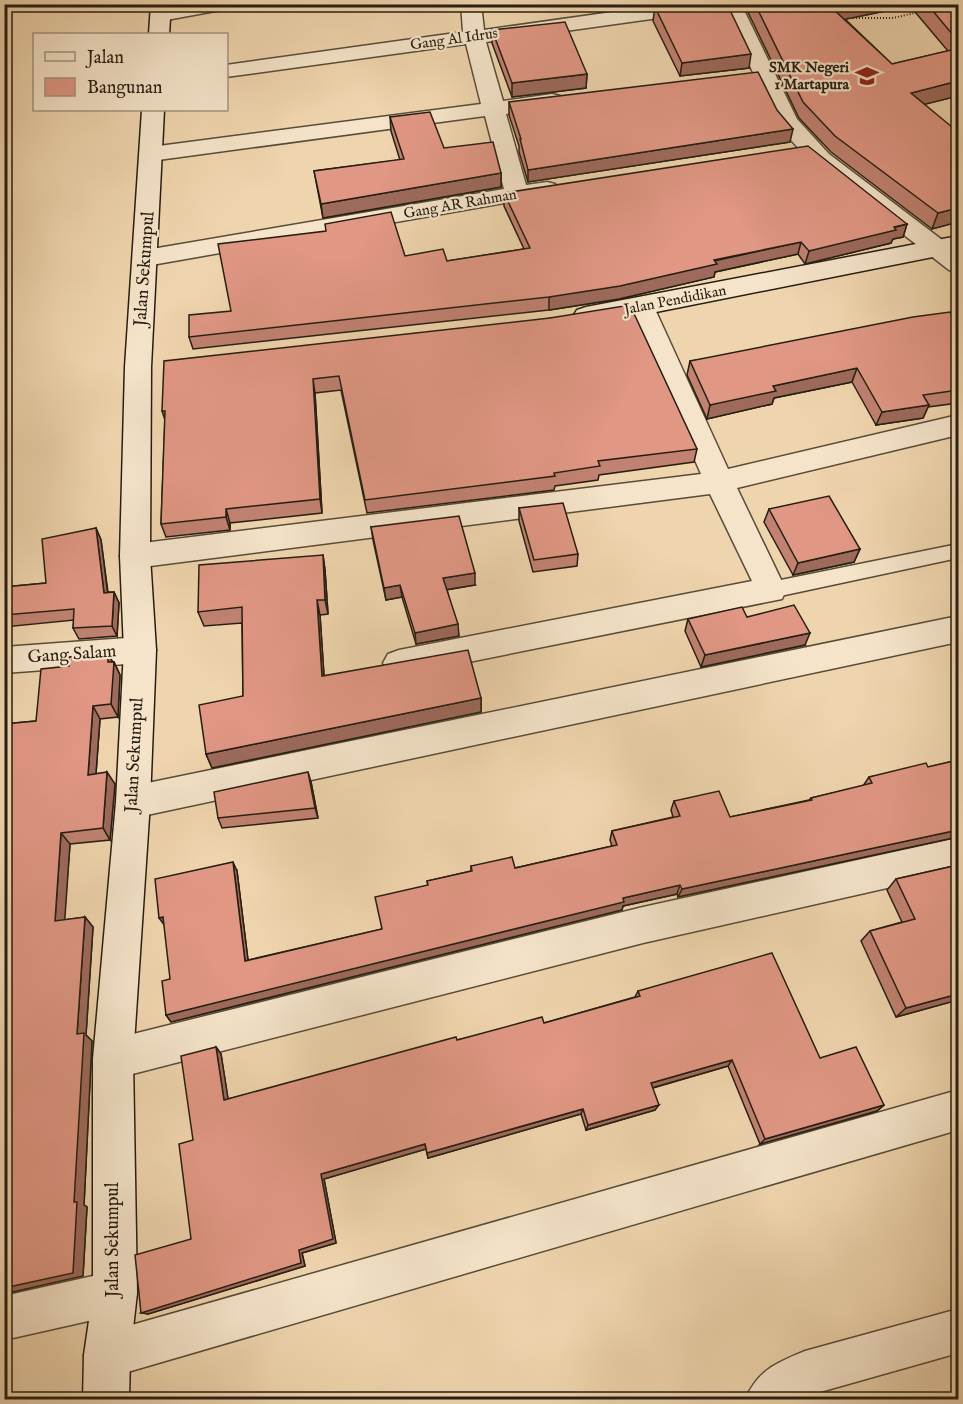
<svg xmlns="http://www.w3.org/2000/svg" width="963" height="1404" font-family="'IM FELL English',serif">
	<rect width="100%" height="100%" fill="#efd5ae"/>
	<filter id="stains"><feTurbulence type="fractalNoise" baseFrequency=".00333" numOctaves="4"/><feColorMatrix values="0 0 0 0 .2 0 0 0 0 .09 0 0 0 0 .02 0 0 0 .5 -.17"/></filter>
	<radialGradient id="worn" r=".72"><stop offset=".6" stop-color="#630" stop-opacity="0"/><stop offset="1" stop-color="#630" stop-opacity=".3"/></radialGradient>
	<g fill="none" stroke-linecap="round" stroke-linejoin="round">
		<g stroke="#584c38" stroke-width="3">
			<path id="lane" d="M958,544V558L771,598L764,596L761,590L764,584L771,582Z"/>
		</g>
		<g stroke="#584c38" stroke-width="3">
			<g id="street">
				<path d="M185,4H231L228,8L221,10L161,21L154,19L151,15L154,11Z"/>
				<path d="M461,4H481L484,30L669,4H741L797,119L829,154L958,252V272L949,270L813,164L779,127L723,9L486,42L503,101L552,94L560,96L563,101L560,106L506,114L526,185L547,182L555,184L559,189L555,194L146,266L137,264L134,258L137,252L146,250L504,189L485,116L151,161L143,159L140,154L143,149L151,147L481,104L466,44L226,77V65L463,32Z"/>
				<path d="M641,299L650,301L654,307L728,469L958,415V435L737,488L786,590L782,599L399,676L388,672L383,663L388,654L399,650L752,581L710,494L135,568L124,564L120,556L124,548L135,544L701,474L628,307L632,301Z"/>
				<path d="M958,616V642L133,818L121,813L116,802L121,791L133,786Z"/>
				<path d="M140,637L151,641L156,650L151,659L140,663L4,673V647Z"/>
				<path d="M958,838V872L643,943L113,1079L99,1073L93,1059L99,1045L113,1039L643,907Z"/>
				<path d="M958,1090V1130L107,1378L91,1371L84,1355L91,1339L107,1332Z"/>
				<path d="M115,1271L131,1277L137,1293L131,1309L115,1315L4,1340V1296Z"/>
				<path d="M958,1309V1353L813,1394L804,1400H745C758,1370 776,1363 805,1351Z"/>
			</g>
		</g>
		<g stroke="#261e11" stroke-width="3">
			<g id="secondary">
				<path d="M151,4H171L169,34H149Z"/>
				<path d="M142,110H164L151,367L150,556L156,650L150,802L133,1059L137,1293L130,1355L129,1400H83L84,1355L93,1293V1059L116,802L124,650L120,556L125,367Z"/>
				<path d="M958,236V252L641,315L586,325L577,322L573,316L577,310L586,307Z"/>
			</g>
		</g>
		<path stroke="#261e11" stroke-width="2" stroke-dasharray="1 2" stroke-linecap="butt" d="M847,18H893L919,12"/>
		<use href="#lane" fill="#f5e4ca" fill-rule="evenodd"/>
		<use href="#street" fill="#f5e4ca" fill-rule="evenodd"/>
		<use href="#secondary" fill="#f5e4ca" fill-rule="evenodd"/>
	</g>
	<g fill="#c18272" stroke="#261e11" stroke-width="1.5" fill-rule="evenodd">
		<path d="M594,4H649L599,12Z"/>
		<path d="M744,4H958V56H957L958,96L925,104L958,222L932,229L831,152L799,118ZM910,6L948,51L892,64L845,19Z"/>
		<path d="M655,7L749,68L680,76L653,21Z"/>
		<path d="M492,30L587,74L586,88L512,97L492,43Z"/>
		<path d="M509,102L790,142L528,182L519,152V146L509,115Z"/>
		<path d="M390,117L444,148L501,173V187L323,218L314,171L400,160L391,131Z"/>
		<path d="M504,193L907,224L903,237L893,239L891,243L805,264L798,254L715,272L714,277L619,299L549,310L193,349L189,337L231,311L405,256L447,261L524,249L504,206Z"/>
		<path d="M550,318L697,449L694,462L599,475L598,480L555,486L554,490L367,513L341,390L315,393L322,513L230,523V530L166,537L161,524L165,420L162,411Z"/>
		<path d="M958,325V403L928,407L923,418L876,425L852,382L774,398L772,404L707,419L687,375L690,361Z"/>
		<path d="M519,508L578,554L577,566L533,572L519,521Z"/>
		<path d="M769,509L860,549L854,562L793,575L764,522Z"/>
		<path d="M371,527L475,585L447,590L459,636L416,644L402,597L386,600L373,540Z"/>
		<path d="M96,528L101,540L108,592H114L119,603L117,636L79,639L73,628L74,620L4,627V587L46,583Z"/>
		<path d="M323,555L325,570L328,614L320,615L324,676L481,698V712L212,768L206,754L243,696L242,623L204,626L198,612Z"/>
		<path d="M747,617L805,645L701,667L685,631L688,619Z"/>
		<path d="M114,662L120,675L118,717L100,719L96,774L115,784L110,840L70,844L64,920L85,917L93,927L86,1035L92,1041L84,1205L87,1207L83,1276L6,1094L4,1093V724L36,721L69,666Z"/>
		<path d="M958,760V837L678,897L677,894L623,906L622,910L171,1022L166,1015L170,979L237,871L248,960L382,929L428,886L427,881L471,871V866L515,868L612,846L610,840L612,831L673,817L671,810L674,801L730,817L809,800L811,798L863,786L869,777L928,767Z"/>
		<path d="M311,782L318,818L222,828L218,818Z"/>
		<path d="M958,865V1000L896,1017L861,941L870,931L902,922L887,890L896,879Z"/>
		<path d="M638,991L820,1058L884,1105L877,1111L760,1144L728,1066L653,1088L655,1110L586,1130L581,1114L428,1158L426,1149L324,1179L336,1243L302,1253L305,1266L148,1314L191,1239L193,1140L216,1047L221,1054L228,1099L457,1040L544,1023L635,997Z"/>
	</g>
	<g fill="#9d6a5c" stroke="#261e11" stroke-width="1.5">
		<path d="M600,4H649L599,12Z"/>
		<path d="M842,4H911L910,6L827,23L831,7Z"/>
		<path d="M958,42V56L953,57Z"/>
		<path d="M751,54L749,68L680,76L682,63Z"/>
		<path d="M587,74L586,88L512,97V83Z"/>
		<path d="M958,81V96L906,109L911,93Z"/>
		<path d="M793,129L790,142L528,182V170Z"/>
		<path d="M501,173V187L323,218L321,204Z"/>
		<path d="M958,208V222L932,229L938,213Z"/>
		<path d="M907,224L903,237L893,239L891,243L805,264L809,251Z"/>
		<path d="M801,242L798,254L715,272L714,277L619,299L549,310V297Z"/>
		<path d="M857,368L852,382L774,398L772,404L707,419L710,405L773,386Z"/>
		<path d="M313,379L315,393L322,513L320,499Z"/>
		<path d="M929,405L923,418L876,425L882,412Z"/>
		<path d="M226,509L230,523V530L226,517Z"/>
		<path d="M96,528L101,540L109,604L104,593Z"/>
		<path d="M860,549L854,562L793,575L798,563Z"/>
		<path d="M323,555L325,570L328,614L325,600Z"/>
		<path d="M475,573V585L444,590L443,578Z"/>
		<path d="M400,585L402,597L386,600L384,588Z"/>
		<path d="M114,592L119,603L117,636L112,626Z"/>
		<path d="M317,600L320,615L325,690L322,676Z"/>
		<path d="M458,624L459,636L416,644L415,633Z"/>
		<path d="M810,633L805,645L701,667L705,655Z"/>
		<path d="M108,654L114,664V662L120,675L118,717L111,704L108,662Z"/>
		<path d="M481,698V712L212,768L206,754Z"/>
		<path d="M93,706L100,719L95,787L88,775Z"/>
		<path d="M107,772L115,784L110,840L103,828Z"/>
		<path d="M308,772L311,782L318,818L315,808Z"/>
		<path d="M958,830V837L678,897L682,889Z"/>
		<path d="M61,833L70,844L64,931L55,921Z"/>
		<path d="M233,862L237,871L249,968L245,961Z"/>
		<path d="M680,885L677,894L623,906L622,910L171,1022L166,1015L623,898Z"/>
		<path d="M85,917L93,927L86,1035L92,1041L84,1205L87,1207L83,1276L4,1294V1288L74,1202L77,1034Z"/>
		<path d="M163,917L165,926L159,918Z"/>
		<path d="M958,994V1000L896,1017L906,1008Z"/>
		<path d="M216,1047L221,1054L229,1105L224,1100Z"/>
		<path d="M732,1060L728,1066L648,1089L651,1083Z"/>
		<path d="M659,1105L655,1110L586,1130L588,1125Z"/>
		<path d="M884,1105L877,1111L760,1144L765,1139Z"/>
		<path d="M583,1109L581,1114L428,1158L427,1153Z"/>
		<path d="M425,1144L426,1149L324,1179L336,1243L302,1253L305,1266L148,1314L141,1313L299,1250L321,1174Z"/>
	</g>
	<g fill="#e09784" stroke="#261e11" stroke-width="1.5">
		<path d="M676,4H727L751,54L682,63L655,7Z"/>
		<path d="M755,4H842L831,7L892,64L951,50L958,57V81L911,93L958,132V208L938,213L835,136L803,102Z"/>
		<path d="M927,4H958V41Z"/>
		<path d="M565,22L587,74L512,83L492,30Z"/>
		<path d="M758,72L777,110L793,129L528,170L520,139H521L509,102Z"/>
		<path d="M430,112L444,148L493,142L501,173L321,204L314,171L404,159L390,117Z"/>
		<path d="M808,146L907,224L894,227L896,230L809,251L801,242L714,260L717,264L620,286L549,297L189,337V315L231,311L218,244L326,231L325,224L391,212L405,256L443,249L447,261L530,248L504,193Z"/>
		<path d="M630,305L697,449L598,461L600,466L554,473L555,476L365,500L339,376L313,379L320,499L226,509V517L161,524L165,411H162L164,361L550,318Z"/>
		<path d="M950,312L958,325V390L923,395L929,405L882,412L857,368L773,386L776,391L710,405L690,361L913,317Z"/>
		<path d="M829,496L860,549L798,563L769,509Z"/>
		<path d="M563,503L578,554L534,560L519,508Z"/>
		<path d="M459,516L475,573L443,578L458,624L415,633L400,585L384,588L371,527Z"/>
		<path d="M96,528L104,593L114,592L112,626L73,628L74,609L4,615V587L46,583L42,539Z"/>
		<path d="M323,555L325,600H317L322,676L468,650L481,698L206,754L199,705L243,696L242,607L198,612L199,565Z"/>
		<path d="M794,605L810,633L705,655L688,619L742,607L747,617Z"/>
		<path d="M108,654V662H114L111,704L93,706L88,775L107,772L103,828L61,833L55,921L85,917L77,1034L84,1033L74,1202H77L73,1273L4,1288V1114L7,1086H4V724L36,721L41,669L69,666V657Z"/>
		<path d="M958,760V830L682,889L680,885L623,898L624,902L166,1015L162,981L170,979L163,917L159,918L155,879L233,862L245,961L382,929L375,897L428,885L427,881L472,871L471,866L512,857L515,868L617,845L612,831L680,816L674,801L719,791L730,817L812,800L811,798L872,783L869,777L926,763L928,767Z"/>
		<path d="M308,772L315,808L218,818L214,792Z"/>
		<path d="M958,865V994L906,1008L870,931L915,919L896,879Z"/>
		<path d="M772,953L820,1058L856,1047L884,1105L765,1139L732,1060L651,1083L659,1105L588,1125L583,1109L427,1153L425,1144L321,1174L333,1239L299,1250L301,1263L141,1313L135,1255L191,1239L179,1144L193,1140L181,1056L216,1047L224,1100L456,1037L457,1040L542,1017L544,1023L640,996L638,991Z"/>
	</g>
	<defs>
		<g id="school-bare" transform="scale(1.8)"><path d="M0-5L7-2L0 1L-7-2ZM-4 1L0 2.5L4 1V4Q0 6-4 4Z" fill="#8f2418" stroke="#f5e4ca" stroke-width="2.5" paint-order="stroke"/></g>
	</defs>
	<g fill-rule="evenodd">
		<use href="#school-bare" x="867" y="76"/>
	</g>
	<g text-anchor="middle" dominant-baseline="central" stroke-width="4.5" stroke-linejoin="round" paint-order="stroke">
		<g font-size="15" fill="#261e11" stroke="#f5e4ca">
			<text transform="translate(454 39) rotate(-8)">Gang Al Idrus</text>
			<text transform="translate(460 204) rotate(-10)">Gang AR Rahman</text>
			<text transform="translate(675 300) rotate(-11)">Jalan Pendidikan</text>
		</g>
		<g font-size="15" font-weight="bold" fill="#261e11" stroke="#f5e4ca" text-anchor="end">
			<text x="849" y="67">SMK Negeri<tspan x="849" dy="17">1 Martapura</tspan></text>
		</g>
		<g font-size="18" fill="#261e11" stroke="#f5e4ca">
			<text transform="translate(145 269) rotate(-86)">Jalan Sekumpul</text>
			<text transform="translate(72 655) rotate(-4)">Gang Salam</text>
			<text transform="translate(135 755) rotate(-87)">Jalan Sekumpul</text>
			<text transform="translate(113 1240) rotate(-90)">Jalan Sekumpul</text>
		</g>
	</g>
	<rect width="963" height="1404" fill="none" stroke="#efd5ae" stroke-width="24"/>
	<rect x="6" y="6" width="951" height="1392" fill="none" stroke="#261e11" stroke-width="3"/>
	<rect x="12" y="12" width="939" height="1380" fill="none" stroke="#261e11" stroke-width="1.5"/>
	<rect x="33" y="33" width="195" height="78" fill="#f5e4ca" stroke="#a29580" stroke-width="1.5"/>
	<rect x="45" y="52" width="30" height="9" fill="#f5e4ca" stroke="#a29580" stroke-width="1.5"/>
	<text x="87" y="63" font-size="18" fill="#261e11">Jalan</text>
	<rect x="45" y="78" width="30" height="18" fill="#e09784" stroke="#a29580" stroke-width="1.5"/>
	<text x="87" y="93" font-size="18" fill="#261e11">Bangunan</text>
	<rect width="100%" height="100%" filter="url(#stains)"/>
	<rect width="100%" height="100%" fill="url(#worn)"/>
</svg>
